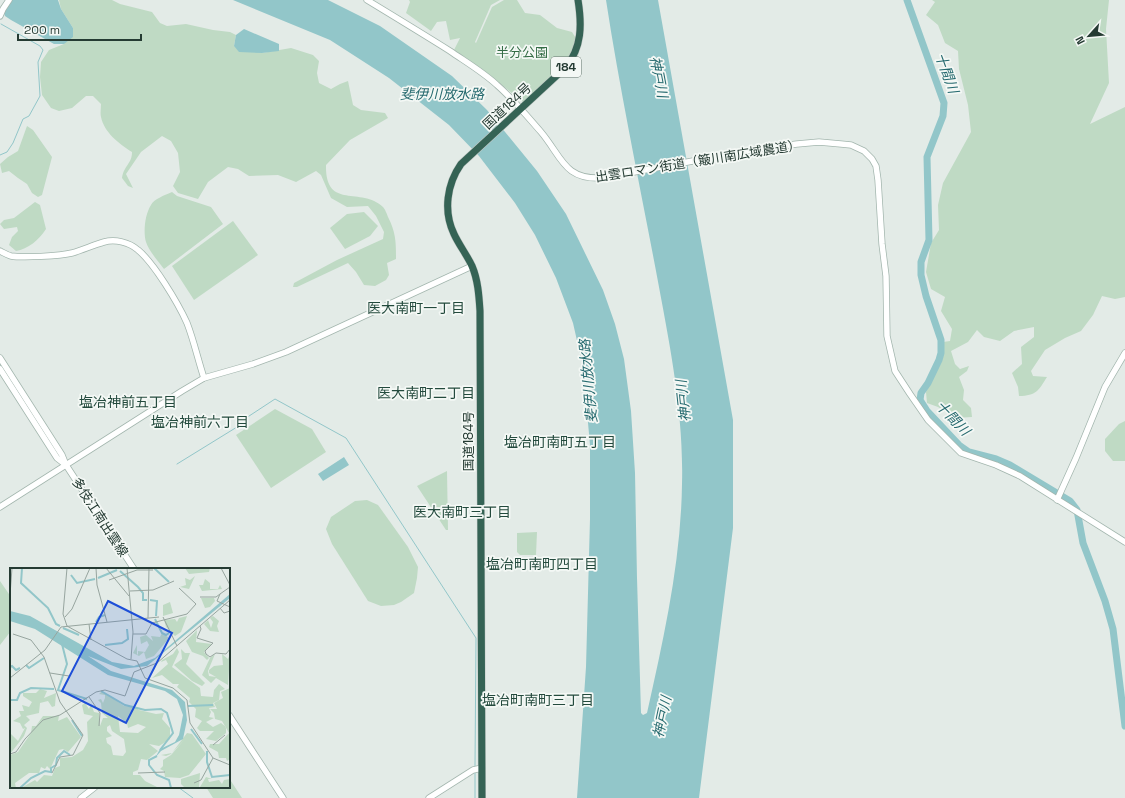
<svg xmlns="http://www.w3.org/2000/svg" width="1125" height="798" font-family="'Space Grotesk','Noto Sans JP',sans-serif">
	<rect width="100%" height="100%" fill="#e3ebe7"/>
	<g fill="#bfdac4">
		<path d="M59,0H112L120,4L152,12L160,23L167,26L186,24L213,30L230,32L236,35L234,46L262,53L291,48L313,55L319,61L317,73L319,83L331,89L340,84L348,81L353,105L361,110L385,113L388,118L350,140L326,165C325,211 361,186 383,207C385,209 387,214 388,217C396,233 396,242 396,259L387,263L389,275L386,280L375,286L364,285L356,272L348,263L297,287H293L294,283L337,260L383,239L384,232L376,216L368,206L347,207L331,198L321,175L316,171L296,182L278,175L249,176L238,169L228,167L208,182L198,199L178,193L173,186L180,172L178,153L171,141L162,136L141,152L126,174L133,188L128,186L122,178C124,165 132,164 132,152C119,144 104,132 101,117C100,113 101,108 101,104L93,96H86L72,108L59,111L51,108L42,95L40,77L41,62L49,50L64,44L73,28L61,9Z"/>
		<path d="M409,0H500L491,5L475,42L476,43L492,7L504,0H517L525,13L540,15L557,28L572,32L577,40L567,62L540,89L523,102L488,74L454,50L460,38L450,40L446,21L437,22L431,31L406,13L410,2Z"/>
		<path d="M932,0H1109L1106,29L1109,83L1090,124L1125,107V297L1115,299L1102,296L1093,315L1081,331L1065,338L1045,350L1031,371L1033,376L1047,377C1039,390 1036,396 1019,396L1018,387L1012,373L1022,364L1021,347L1034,337V327L1014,331L1000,341L984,337L977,330L968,342L951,351L955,364L960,369L969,366L967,371L959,377L964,390L963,400L971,408L972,417L955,418L938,407L927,403L926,392L942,358L943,342L950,341L952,329L941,311L945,297L931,289L926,272L931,243L939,230L938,205L943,183L971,132L968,105L959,69L958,51L945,43L938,25L926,15L935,2Z"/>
		<path d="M27,126L33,130L52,157L42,195L38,197L32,193L27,184L18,178L9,171L2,173L0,164L8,157L18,151Z"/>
		<path d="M172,192L177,196L211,207L223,224L164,269C158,261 149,251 146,242C143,232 145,214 151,205C154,199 165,195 172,192Z"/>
		<path d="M35,202L40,205L46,229C39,240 28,249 16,251L9,245L12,237L18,231L17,227L4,229L0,224L4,220L14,218Z"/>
		<path d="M364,212L378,226L370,236L345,249L330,228L347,214Z"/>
		<path d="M233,221L258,255L194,300L172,266Z"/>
		<path d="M275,409L312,429L326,452L271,488L236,435Z"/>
		<path d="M1125,421V461H1113L1105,451V439L1119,424Z"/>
		<path d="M447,471L448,530H446L417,486Z"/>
		<path d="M367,500L378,505L408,547L418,567L417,578L414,593L401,602L394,605L381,606L368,601L332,544L326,529L331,517L355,501Z"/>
		<path d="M537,532L536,555H520L517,552V533Z"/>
		<path d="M0,581L11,597V631L0,645Z"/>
		<path d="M229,778L242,798H213L206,787H229Z"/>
	</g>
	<g fill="#92c6c9">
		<path d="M12,0H58L61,9L73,28V37L64,44H54L11,20L5,16L4,13Z"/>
		<path d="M233,0H328L380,26L452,76L487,110L537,171L566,214L603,290L615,324L624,359L631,411L635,473L637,578L641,713L643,715L647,713C664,637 681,561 682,484C684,412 669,341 656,271C639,181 620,91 606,0H658L733,420V528L699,798H577L586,667L590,519V445L583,367L573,323L556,278L535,235L515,203L479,156L449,125L389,78L330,40Z"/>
		<path d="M244,29L279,44V51L262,53L239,52L234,46L236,35Z"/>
		<path d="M344,457L349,465L323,481L318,474Z"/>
	</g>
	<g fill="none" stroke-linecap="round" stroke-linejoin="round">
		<g stroke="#92c6c9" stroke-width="1">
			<path d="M0,155L7,152L13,143L23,119L29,116L40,96L38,62L43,50L40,46L1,24"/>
			<path d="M177,464L237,427L243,420L275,399L346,438L476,638L475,766"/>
			<path d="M178,787L193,798"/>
			<path d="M475,798V772"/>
		</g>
		<path stroke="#92c6c9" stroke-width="7" d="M907,0L944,103L943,116L927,157L929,240L921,262V275L926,296L941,340V353L939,360L928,383L921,393L920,400L927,411L959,445L969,452L996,459L1010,465L1070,501L1077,510L1083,543L1105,601L1113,629L1125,726"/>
		<g stroke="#a3b6ae" stroke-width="7">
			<g id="secondary">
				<path d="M367,0C395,17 423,34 450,51C466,62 483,72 497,85C513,99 527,116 541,132C562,157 564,180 602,178L757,149L797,144L819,142L841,144L851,145L864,151L872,159L876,166L878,180L882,244L886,276L887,336L895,371L910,394L928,420L961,453L996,465L1020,476L1125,542"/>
				<path d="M0,16L3,9L9,0"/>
				<path d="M0,251C4,253 7,255 11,256C22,258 60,256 72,253C83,250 93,245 104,242C115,239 129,242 138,250C154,263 178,303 187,323C194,341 198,360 204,378"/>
				<path d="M0,358L62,455L66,465L134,569"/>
				<path d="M0,369L57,458L66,465"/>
				<path d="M1057,500L1076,458L1105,387L1125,353"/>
				<path d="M0,507L182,391L204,378L253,364L286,352L472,266"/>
				<path d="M229,715L283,798"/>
				<path d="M81,798L95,787"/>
				<path d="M429,798L473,770L482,768"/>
			</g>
		</g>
		<g stroke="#c2c8c6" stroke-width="8">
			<path id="highway" d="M482,798L480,311C479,296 478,280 472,266C467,255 459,245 454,234C443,211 447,184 461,164L566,67C582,47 582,25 578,0"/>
		</g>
		<use href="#secondary" stroke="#fff" stroke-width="5.5"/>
		<use href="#highway" stroke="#356355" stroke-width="7"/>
	</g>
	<g text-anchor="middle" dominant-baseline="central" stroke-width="3.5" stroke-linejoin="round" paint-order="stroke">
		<rect fill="#f4f8f5" stroke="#63746d" stroke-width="1" x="551" y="57" width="30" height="20" rx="3"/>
		<g font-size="12" font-weight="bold" fill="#253b33">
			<text x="566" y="67">184</text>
		</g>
		<g font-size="13" fill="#346c45" stroke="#f4f8f5">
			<text x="522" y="52">半分公園</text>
		</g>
		<g font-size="13" fill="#253b33" stroke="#f4f8f5">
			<text transform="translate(507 106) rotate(-43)">国道184号</text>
			<text transform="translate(698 161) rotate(-9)">出雲ロマン街道（簸川南広域農道）</text>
			<text transform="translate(468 441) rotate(-90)">国道184号</text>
			<text transform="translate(100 517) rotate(57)">多伎江南出雲線</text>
		</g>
		<g font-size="14" font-style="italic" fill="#266a6f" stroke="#f4f8f5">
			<text transform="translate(947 73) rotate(70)">十間川</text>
			<text transform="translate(659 77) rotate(79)">神戸川</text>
			<text x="442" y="94">斐伊川放水路</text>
			<text transform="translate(588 381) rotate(-95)">斐伊川放水路</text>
			<text transform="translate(683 401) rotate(-96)">神戸川</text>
			<text transform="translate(953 418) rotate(46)">十間川</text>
			<text transform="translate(662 717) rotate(-78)">神戸川</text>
		</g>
		<g font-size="14" fill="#234a3d" stroke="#f4f8f5">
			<text x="416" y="308">医大南町一丁目</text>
			<text x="426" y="393">医大南町二丁目</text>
			<text x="128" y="402">塩冶神前五丁目</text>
			<text x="200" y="422">塩冶神前六丁目</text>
			<text x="560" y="442">塩冶町南町五丁目</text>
			<text x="462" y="512">医大南町三丁目</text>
			<text x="542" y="564">塩冶町南町四丁目</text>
			<text x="538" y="700">塩冶町南町三丁目</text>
		</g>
	</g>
	<g transform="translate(10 568)">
		<rect width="220" height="220" fill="#e3ebe7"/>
		<path d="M175,0H200L199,4L179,6ZM185,8L179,21L170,19L176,17L175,10L180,12ZM195,11L200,15V21H208L210,17L212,21L192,23L189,17H193ZM191,30H204L205,33L200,39L195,40ZM160,34L163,45L153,48V37ZM177,48L171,64L165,68L156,59L154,52L165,51L167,54L169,50ZM203,48L209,53L207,58L209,64L200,63L194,56L198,52L201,60L203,54L200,50ZM187,62L186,74L202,76L194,84L199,90L197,92L193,88L182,84L176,73ZM152,65L159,70L144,88L136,91L134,84L129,88L123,85L127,77V86L128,87V83L135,84L139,77L137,73L131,76L130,69L136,67L143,73L141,68L150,69ZM167,80L169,84L162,99L190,120L191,128L203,129L204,122L209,116L215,121L210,123L209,132L203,135L205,139L199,140L201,144L199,149L204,150L196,154L203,159L211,155L216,159V165L206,173L196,171L204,163H190L187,160L192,153L185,149L186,141L179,134L180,130L167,119L169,116H163L152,107L142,110L158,96L156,92L151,94L152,92L163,86ZM171,81L175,85H180L176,96L195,115L192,118L182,113L164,97L172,91ZM205,86L198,103L199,108L206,109L199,105V102L204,98L213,97L212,86L218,91L220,86L218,117L206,110L201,115L192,107L200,90ZM220,120V191L217,193L216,190H209L208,184L199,179L200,176H209L219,165L212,153L205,151L204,145L200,141H207L204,135L213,130L211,124ZM30,121L37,123L34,130L46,125L45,138L42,139L38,133L30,135L29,145L16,148L20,152L14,157L17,160L14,168L0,186V165L8,173L15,160L13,161L10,155L3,153L11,148L9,143H14L12,137L19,139L22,134L13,128V125H26ZM92,123L114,138L125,139L129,142L146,146L154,145L152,151L160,160V171L149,178L139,176L148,183L137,192L131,191L128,202L123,204V207H130L135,213L149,220H11L25,212L27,214L34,207L42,208L45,200L50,198V190L62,189L73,182L78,173L77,154L83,148L74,146L72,137L75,135L79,141L81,136L84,144L89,145L90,158L93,150H98L92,145L91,135L88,132L91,131L93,135L95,130V127L89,126ZM108,148L117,155L118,160L128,156L136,159L128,165L110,164ZM100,157L102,163L114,171L116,184L113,188L103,187L101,178L97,175L96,170L102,168L97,163V159ZM33,148H49L48,153L57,149L71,169L58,184L53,181L49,182L40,201L37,198L35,201L31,199L29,205H19L5,215L6,220H0V187L8,184L21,165L22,158H26ZM177,165L182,166L196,186L179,207L170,210L155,209L154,203L150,201L153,198V192L161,187L174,172L161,186L156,188L151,187L162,185ZM190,205L189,220H175L171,216V211ZM196,209L202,211H198L199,214L209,212L212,216L214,212L220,211V220L190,219Z" fill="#bfdac4" fill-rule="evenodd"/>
		<path d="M220,26V30L137,98L111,101L78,88L101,103L162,122L175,134L177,152L173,171L151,183L145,190L150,181L165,174L169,167L173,147L167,131L155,123L98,107L25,61L0,53V43L20,48L102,94L124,98L145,90Z" fill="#92c6c9"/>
		<path fill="none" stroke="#92c6c9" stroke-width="2" d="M12,0L11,15L38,40L46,56L50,58M144,0L159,14M110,3L128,19L133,25V32H137M61,7L67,15L85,11M88,10L107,2M140,32L147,33L146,48M145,51L152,65L156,67L159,65M86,54L89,49L95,47M53,60L69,67M52,76L57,96L48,122L77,131M95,77L112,75L118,71L117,61M16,97L19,100L34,90M0,99L2,98L6,102L10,100M91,123L115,137L135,142L151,141L157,145L163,165L150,182M0,132H7L10,125L21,120L44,121M178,138L203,137M62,152L72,168M181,161L192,176M197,183V194L202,209L220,207M147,188L139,192V197L147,207L159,212L161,220M10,220L21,210L35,203L41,204V200L46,197L47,190L54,183L60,187"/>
		<path fill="none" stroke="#97a59f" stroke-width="1" d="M57,0L53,46L57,58L117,91L127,93L135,110L163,120L177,132L180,155L203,190L191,212L184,215M86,0L87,17L97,54M96,0L119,28M117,0L123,64L121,91M211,0L220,17M99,12L127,2H143M220,19L210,26L207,33L220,39M120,23L143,22L164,13M0,27L2,0M190,29H206L210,26M210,40L214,45L220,43M55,49L62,41L80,0M153,49L167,78M138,50L139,0M79,56L81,72M190,58L191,61L187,70L203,75L195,83L196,86L200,89L206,85L216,86L220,81M3,66L21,72L34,89L50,134L73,167L63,187L50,189L42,205M123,66H136L142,55L177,46L186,36L169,20M40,105L59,108M0,110L35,82L51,59L149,49M79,129L90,145L89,158M203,177L215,167M0,186L6,184L15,171L33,152L50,147L86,124L95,122L115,128L124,104L147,95L220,32M203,190L220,197M128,205L155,204"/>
		<path fill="#1d4ed8" fill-opacity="0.15" stroke="#1d4ed8" stroke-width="2" d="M98,33L162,65L116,155L52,123Z"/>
		<rect width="220" height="220" fill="none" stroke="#253b33" stroke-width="2"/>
	</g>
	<g transform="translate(1089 36) rotate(243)" stroke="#f4f8f5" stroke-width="3" paint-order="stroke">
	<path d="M0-3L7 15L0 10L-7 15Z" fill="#253b33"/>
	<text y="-6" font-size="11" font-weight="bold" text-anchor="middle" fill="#253b33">N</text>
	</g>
	<path d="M18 34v6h123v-6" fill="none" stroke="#253b33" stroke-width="2"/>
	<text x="24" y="34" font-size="12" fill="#253b33" stroke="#f4f8f5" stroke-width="3" paint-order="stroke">200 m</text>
</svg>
